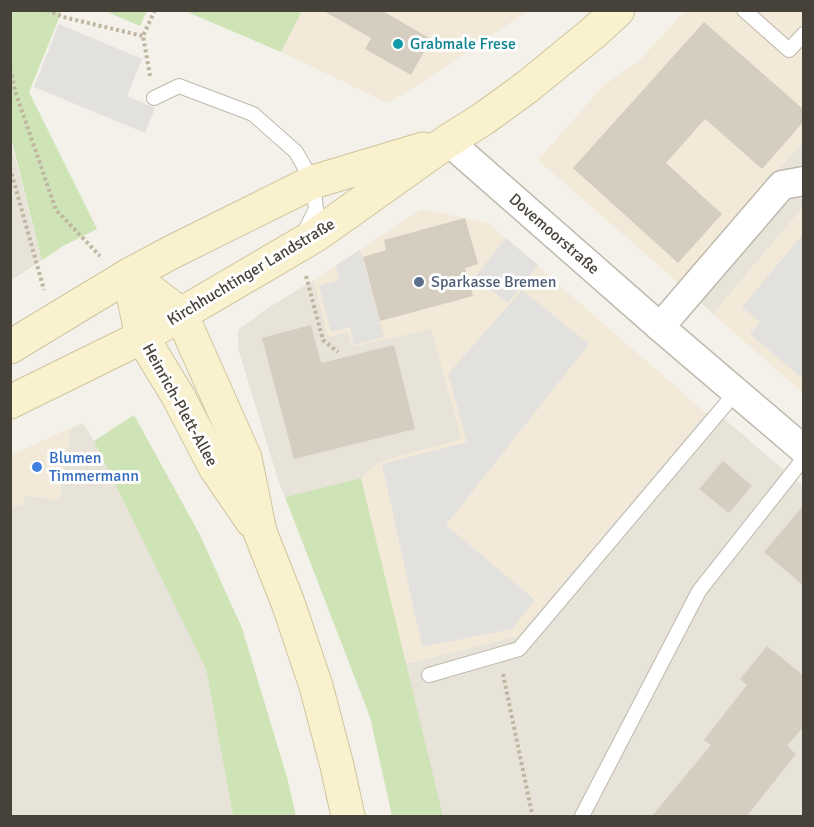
<svg xmlns="http://www.w3.org/2000/svg" width="814" height="827" font-family="Signika,sans-serif">
	<rect width="100%" height="100%" fill="#f4f1ea"/>
	<g fill="#e7e3d9">
		<path d="M10,138L42,260L11,281H10Z"/>
		<path d="M803,141V207L713,314L681,285Z"/>
		<path d="M314,280L328,336L348,332L352,347L431,328L462,440L379,462L361,478L285,497L278,480L238,348V330L268,308Z"/>
		<path d="M706,413L721,416L803,486V816H443L405,664L518,636Z"/>
		<path d="M83,423L94,441L113,479L206,669L233,816H11V505L22,506L25,495L59,500L71,428Z"/>
	</g>
	<g fill="#f3e9d8">
		<path d="M302,11H527L422,83L388,103L281,52Z"/>
		<path d="M685,11H803V141L681,285L538,160L603,86L638,62Z"/>
		<path d="M803,207V393L713,314Z"/>
		<path d="M422,209L488,223L706,413L518,636L405,664L361,478L379,462L462,439L431,329L352,347L348,332L328,337L314,280Z"/>
		<path d="M71,428L59,500L25,495L22,506L11,505V455Z"/>
	</g>
	<g fill="#cee4b7">
		<path d="M10,11H62L29,92L97,229L63,246L42,260L11,138Z"/>
		<path d="M105,11L147,10V11L140,26Z"/>
		<path d="M185,11H302L281,52Z"/>
		<path d="M134,415L200,535L242,628L287,777L296,816H233L206,669L94,441Z"/>
		<path d="M361,478L443,816H392L370,717L285,497Z"/>
	</g>
	<g fill="#e3e1de">
		<path d="M59,24L142,59L127,96L155,108L145,133L34,87Z"/>
		<path d="M803,234V379L750,334L760,322L742,307Z"/>
		<path d="M506,238L538,265L508,303L475,277Z"/>
		<path d="M360,250L384,337L354,345L350,327L331,332L319,286L339,280L336,265Z"/>
		<path d="M522,290L589,344L446,525L535,600L512,629L422,647L382,464L467,442L448,374Z"/>
	</g>
	<g fill="#d4cdc0">
		<path d="M322,10H381L431,39L411,75L365,49L371,38Z"/>
		<path d="M704,22L804,110V121L762,169L705,119L666,163L722,214L678,263L573,168Z"/>
		<path d="M465,218L478,264L465,268L473,296L380,321L363,257L386,250L384,240Z"/>
		<path d="M311,325L321,363L394,345L415,429L294,459L262,338Z"/>
		<path d="M723,461L752,486L729,513L699,489Z"/>
		<path d="M804,505V586L764,552Z"/>
		<path d="M767,646L804,676V726L787,746L796,754L747,816H652L711,745L704,740L747,685L740,679Z"/>
	</g>
	<g fill="none" stroke-linecap="round" stroke-linejoin="round">
		<g stroke="#beb9ad" stroke-width="16">
			<g id="service">
				<path d="M744,10L789,50L804,34"/>
				<path d="M154,98L179,86L253,114L296,152L313,182L316,209L304,233"/>
				<path d="M429,675L519,649L736,392"/>
				<path d="M582,816L699,591L804,458"/>
			</g>
		</g>
		<g stroke="#beb9ad" stroke-width="31">
			<g id="minor">
				<path d="M448,141L660,327L804,450"/>
				<path d="M660,327L782,185L804,181"/>
			</g>
		</g>
		<g stroke="#cfc59e" stroke-width="35">
			<g id="secondary">
				<path d="M129,275L181,314L245,458L260,532L288,603L316,686L337,766L348,816"/>
				<path d="M129,275L142,337L178,396L215,467L252,521"/>
				<path d="M10,347L129,275L172,252L313,182L423,149"/>
				<path d="M10,402L142,337L316,235L448,141L483,119L527,87L593,33L618,10"/>
			</g>
		</g>
		<g stroke="#bfb5a0" stroke-width="4" stroke-dasharray="3 3" stroke-linecap="butt">
			<path d="M47,10L63,17L143,36"/>
			<path d="M10,11L12,10"/>
			<path d="M10,69L16,94L56,210L100,256"/>
			<path d="M150,76L143,36L155,10"/>
			<path d="M10,168L44,290"/>
			<path d="M306,276L323,340L338,352"/>
			<path d="M503,674L532,814"/>
		</g>
		<use href="#service" stroke="#fff" stroke-width="14"/>
		<use href="#minor" stroke="#fff" stroke-width="28"/>
		<use href="#secondary" stroke="#faf1ce" stroke-width="33"/>
	</g>
	<circle fill="#0f9aa8" stroke="#fff" stroke-width="2" cx="398" cy="44" r="6"/>
	<circle fill="#5c6f8a" stroke="#fff" stroke-width="2" cx="419" cy="282" r="6"/>
	<circle fill="#3f7fe0" stroke="#fff" stroke-width="2" cx="37" cy="467" r="6"/>
	<g text-anchor="middle" dominant-baseline="central" stroke-width="6" stroke-linejoin="round" paint-order="stroke">
		<g font-size="16" fill="#0d838f" stroke="#fff" text-anchor="start">
			<text x="410" y="44">Grabmale Frese</text>
		</g>
		<g font-size="16" fill="#474239" stroke="#fff">
			<text transform="translate(554 234) rotate(41)">Dovemoorstraße</text>
			<text transform="translate(251 272) rotate(-31)">Kirchhuchtinger Landstraße</text>
			<text transform="translate(180 405) rotate(61)">Heinrich-Plett-Allee</text>
		</g>
		<g font-size="16" fill="#4e5e75" stroke="#fff" text-anchor="start">
			<text x="431" y="282">Sparkasse Bremen</text>
		</g>
		<g font-size="16" fill="#366cbe" stroke="#fff" text-anchor="start">
			<text x="49" y="458">Blumen<tspan x="49" dy="18">Timmermann</tspan></text>
		</g>
	</g>
	<rect width="814" height="827" fill="none" stroke="#474239" stroke-width="24"/>
</svg>
